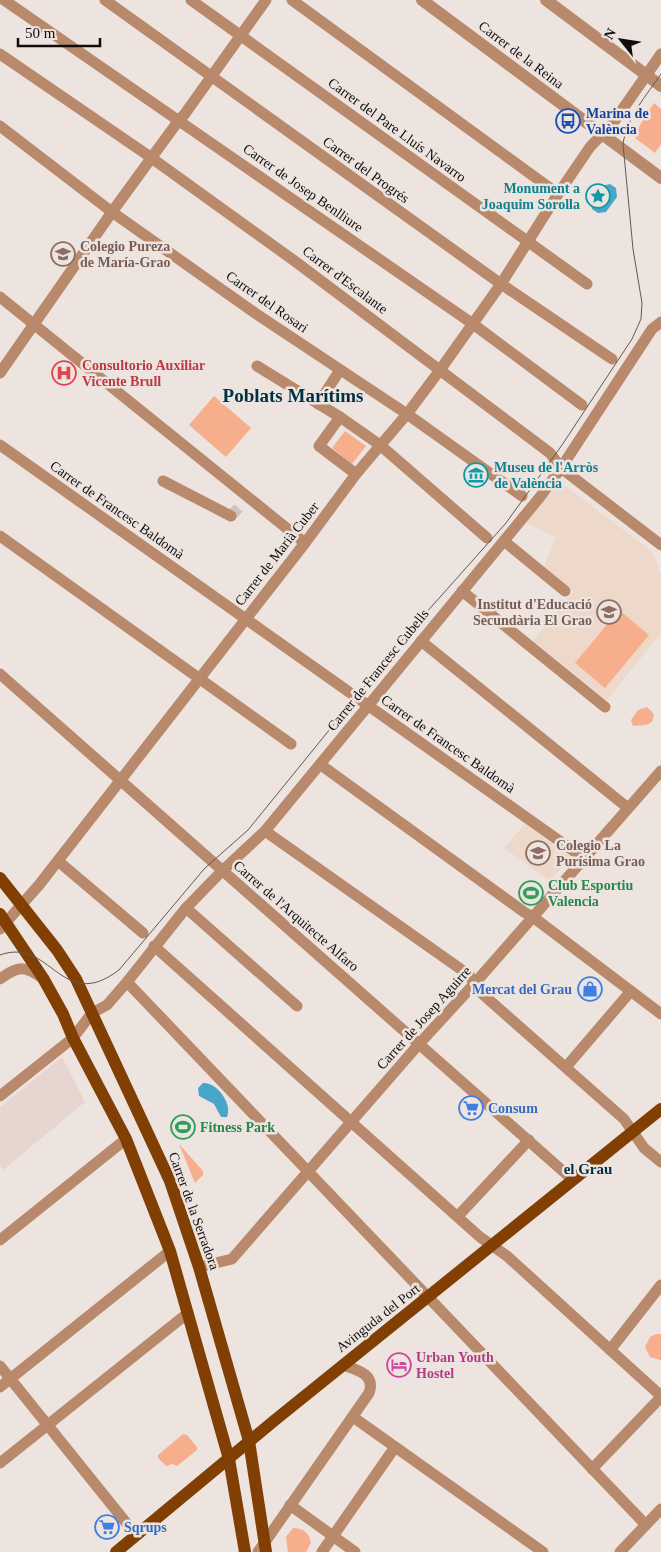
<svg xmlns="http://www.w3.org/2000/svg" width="661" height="1552" font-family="Georgia,serif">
	<rect width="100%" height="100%" fill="#ede4e0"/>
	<path fill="#e7d6cf" d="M62,1057L85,1102L3,1170L0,1166V1107Z"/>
	<g fill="#edd8ca">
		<path d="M560,482L650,550L656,560L661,576V633L607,700L533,641L574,591L544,567L556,537L526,523Z"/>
		<path d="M525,824L571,857L550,881L504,848Z"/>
	</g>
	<g fill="#f6ae8c">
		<path d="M654,103L661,109V144L655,153L635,138L640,125Z"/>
		<path d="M214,396L251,428L226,457L189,425Z"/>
		<path d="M345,431L366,446L352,464L332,448Z"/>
		<path d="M619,610L649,635L605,688L575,663Z"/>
		<path d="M647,707L654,714L652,722L646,725L633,726L631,720L638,710Z"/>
		<path d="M179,1144L203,1171V1175L195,1183Z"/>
		<path d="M656,1334H661V1360H660L650,1357L645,1347L650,1337Z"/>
		<path d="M183,1434L187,1435L197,1447V1450L177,1466L172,1464L166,1466L158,1458V1455Z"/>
		<path d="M293,1528C304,1528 309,1533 311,1543L306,1552H288L286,1537Z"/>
	</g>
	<g fill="#48a7c8">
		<path d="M610,184L616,188L617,197L606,212L598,213L592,209L591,201L602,186Z"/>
		<path d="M203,1083C217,1082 233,1104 227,1117H221L214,1104L199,1096L198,1088Z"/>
	</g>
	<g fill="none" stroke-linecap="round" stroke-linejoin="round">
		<path stroke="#ccc4c0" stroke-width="11" stroke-dasharray="11 5.5" stroke-linecap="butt" d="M231,516L242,504"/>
		<g stroke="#b9896b" stroke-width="11">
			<path d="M4,0L473,324L582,405"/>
			<path d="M105,0L501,284L612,359"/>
			<path d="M191,0L587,284"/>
			<path d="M292,0L558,194"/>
			<path d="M0,54L146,154L296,262L550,453L561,468L661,545"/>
			<path d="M0,126L112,212L255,313L407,414L522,496"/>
			<path d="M0,297L305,543"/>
			<path d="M257,366L340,417"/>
			<path d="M0,373L112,212L179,120L184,115L266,0"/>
			<path d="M318,404L340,370"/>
			<path d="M0,445L585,859"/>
			<path d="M356,474L319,446L340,417L380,445L487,538"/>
			<path d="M163,481L231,516"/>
			<path d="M0,536L291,744"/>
			<path d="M504,541L565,591"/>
			<path d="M462,591L605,707"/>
			<path d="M421,641L628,808"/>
			<path d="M0,674L573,1180"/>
			<path d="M321,765L524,912L533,917L661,1014"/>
			<path d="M265,831L469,975L479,991L624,1119L644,1148L661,1162"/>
			<path d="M58,861L143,933"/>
			<path d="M186,908L297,1006"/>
			<path d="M0,929L39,885L305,543L356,474L407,414L440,370L501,284L558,194L590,147L613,123L661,54"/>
			<path d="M154,946L480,1237L507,1256L661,1396"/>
			<path d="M0,979C17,966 25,965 42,978"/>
			<path d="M127,982L646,1525"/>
			<path d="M566,1067L631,991"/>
			<path d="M0,1096L73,1038L92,1013L107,1005L127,982L186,908L222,871L265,831L540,497L561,468L652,329L661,322"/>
			<path d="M458,1216L529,1140"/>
			<path d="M0,1240L126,1139"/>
			<path d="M199,1267L232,1259L419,1044L475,983L661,771"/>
			<path d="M610,1350L661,1285"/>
			<path d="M0,1366L136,1535"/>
			<path d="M0,1387L170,1251"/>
			<path d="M353,1417L543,1552"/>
			<path d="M0,1463L188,1313"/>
			<path d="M592,1469L661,1397"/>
			<path d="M290,1505L355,1552"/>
			<path d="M258,1552L369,1393C376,1374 357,1370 343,1365"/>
			<path d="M322,1552L395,1447"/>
			<path d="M620,1552L661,1509"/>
		</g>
		<g stroke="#b9896b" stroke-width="12">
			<path d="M422,0L661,178"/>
			<path d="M546,0L661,86"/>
		</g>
		<g stroke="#813f04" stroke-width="12">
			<path d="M0,878L57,950L76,979L170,1181L199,1267L249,1441L266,1552"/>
			<path d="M0,914L43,978L63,1014L73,1038L126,1139L170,1251L229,1459L245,1552"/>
			<path d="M116,1552L275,1420L661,1109"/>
		</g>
		<path stroke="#5f5a57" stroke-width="1" d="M0,955C51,936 61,1014 119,970L205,868L248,830L408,633L506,523L562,445L632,339L641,319L642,303L633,249L623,144C627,117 646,96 661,74"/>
	</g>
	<defs>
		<g id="bus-ring" transform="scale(1.25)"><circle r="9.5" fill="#ede4e0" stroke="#1a4fb4" stroke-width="1.5"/><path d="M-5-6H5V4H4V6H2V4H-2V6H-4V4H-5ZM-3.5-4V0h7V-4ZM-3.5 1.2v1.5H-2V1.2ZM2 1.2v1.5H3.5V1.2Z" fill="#1a4fb4"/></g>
		<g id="sight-ring" transform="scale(1.25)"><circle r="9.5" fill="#ede4e0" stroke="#0f9aa8" stroke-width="1.5"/><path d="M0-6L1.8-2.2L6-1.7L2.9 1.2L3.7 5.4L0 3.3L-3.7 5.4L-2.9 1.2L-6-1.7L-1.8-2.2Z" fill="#0f9aa8"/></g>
		<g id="school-ring" transform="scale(1.25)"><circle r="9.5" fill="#ede4e0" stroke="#8d6e63" stroke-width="1.5"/><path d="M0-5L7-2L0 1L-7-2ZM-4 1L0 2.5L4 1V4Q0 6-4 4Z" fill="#8d6e63"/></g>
		<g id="hospital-ring" transform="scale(1.25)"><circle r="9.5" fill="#ede4e0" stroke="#e0444e" stroke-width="1.5"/><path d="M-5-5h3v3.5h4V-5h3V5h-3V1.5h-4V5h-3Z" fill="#e0444e"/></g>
		<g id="museum-ring" transform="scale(1.25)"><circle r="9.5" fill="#ede4e0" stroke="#0f9aa8" stroke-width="1.5"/><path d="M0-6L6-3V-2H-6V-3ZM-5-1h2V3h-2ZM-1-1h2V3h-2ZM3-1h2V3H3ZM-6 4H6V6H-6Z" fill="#0f9aa8"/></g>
		<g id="stadium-ring" transform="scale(1.25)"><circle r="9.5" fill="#ede4e0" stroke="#2e9e5b" stroke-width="1.5"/><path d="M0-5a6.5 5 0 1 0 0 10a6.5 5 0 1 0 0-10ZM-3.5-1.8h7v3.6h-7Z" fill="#2e9e5b"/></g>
		<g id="shop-ring" transform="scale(1.25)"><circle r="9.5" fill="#ede4e0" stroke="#3f7fe0" stroke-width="1.5"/><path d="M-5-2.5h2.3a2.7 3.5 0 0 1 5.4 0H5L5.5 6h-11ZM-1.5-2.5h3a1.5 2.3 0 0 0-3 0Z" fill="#3f7fe0"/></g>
		<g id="supermarket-ring" transform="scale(1.25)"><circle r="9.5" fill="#ede4e0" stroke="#3f7fe0" stroke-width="1.5"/><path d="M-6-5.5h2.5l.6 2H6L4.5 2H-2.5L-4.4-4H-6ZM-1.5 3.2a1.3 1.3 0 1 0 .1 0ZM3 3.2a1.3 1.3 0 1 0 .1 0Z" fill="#3f7fe0"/></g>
		<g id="hotel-ring" transform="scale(1.25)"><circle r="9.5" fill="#ede4e0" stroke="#d1479c" stroke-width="1.5"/><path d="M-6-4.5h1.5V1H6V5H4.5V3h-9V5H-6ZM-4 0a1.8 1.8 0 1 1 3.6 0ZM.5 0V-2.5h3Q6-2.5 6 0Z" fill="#d1479c"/></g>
	</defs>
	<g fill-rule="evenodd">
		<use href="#bus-ring" x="568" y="121"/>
		<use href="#sight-ring" x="598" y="196"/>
		<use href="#school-ring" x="63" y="254"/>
		<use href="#hospital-ring" x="64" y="373"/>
		<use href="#museum-ring" x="476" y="475"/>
		<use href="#school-ring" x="609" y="612"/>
		<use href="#school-ring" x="538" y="853"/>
		<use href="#stadium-ring" x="531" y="893"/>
		<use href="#shop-ring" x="590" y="989"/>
		<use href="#supermarket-ring" x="471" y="1108"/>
		<use href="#stadium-ring" x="183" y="1127"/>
		<use href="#hotel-ring" x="399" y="1365"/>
		<use href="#supermarket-ring" x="107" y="1527"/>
	</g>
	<g text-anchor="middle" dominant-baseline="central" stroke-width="5" stroke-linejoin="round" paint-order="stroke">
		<g font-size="14" fill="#0f0c0b" stroke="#ede4e0">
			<text transform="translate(521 55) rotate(37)">Carrer de la Reina</text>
			<text transform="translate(397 130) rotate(36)">Carrer del Pare Lluís Navarro</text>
			<text transform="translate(366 170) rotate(36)">Carrer del Progrés</text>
			<text transform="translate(303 188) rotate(35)">Carrer de Josep Benlliure</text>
			<text transform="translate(345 280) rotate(37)">Carrer d'Escalante</text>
			<text transform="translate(267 302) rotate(35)">Carrer del Rosari</text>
			<text transform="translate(117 510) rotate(35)">Carrer de Francesc Baldomà</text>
			<text transform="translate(277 554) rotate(-52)">Carrer de Marià Cuber</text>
			<text transform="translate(378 670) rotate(-51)">Carrer de Francesc Cubells</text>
			<text transform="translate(448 744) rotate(35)">Carrer de Francesc Baldomà</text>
			<text transform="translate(296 916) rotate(41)">Carrer de l'Arquitecte Alfaro</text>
			<text transform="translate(424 1018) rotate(-48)">Carrer de Josep Aguirre</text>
			<text transform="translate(194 1211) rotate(70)">Carrer de la Serradora</text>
			<text transform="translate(378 1318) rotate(-38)">Avinguda del Port</text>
		</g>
		<g font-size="14" font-weight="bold" fill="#164399" stroke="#ede4e0" text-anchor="start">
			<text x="586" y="113">Marina de<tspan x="586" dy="16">València</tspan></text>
		</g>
		<g font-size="14" font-weight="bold" fill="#0d838f" stroke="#ede4e0" text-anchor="end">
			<text x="580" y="188">Monument a<tspan x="580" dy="16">Joaquim Sorolla</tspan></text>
			<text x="494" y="467" text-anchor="start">Museu de l'Arròs<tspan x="494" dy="16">de València</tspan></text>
		</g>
		<g font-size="14" font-weight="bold" fill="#785e54" stroke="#ede4e0" text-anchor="start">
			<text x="80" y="246">Colegio Pureza<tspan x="80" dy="16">de María-Grao</tspan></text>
			<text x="592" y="604" text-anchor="end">Institut d'Educació<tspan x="592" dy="16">Secundària El Grao</tspan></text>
			<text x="556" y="845">Colegio La<tspan x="556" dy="16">Purísima Grao</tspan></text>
		</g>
		<g font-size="14" font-weight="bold" fill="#be3a42" stroke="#ede4e0" text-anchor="start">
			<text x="82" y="365">Consultorio Auxiliar<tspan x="82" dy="16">Vicente Brull</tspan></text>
		</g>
		<g font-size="14" font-weight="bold" fill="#27864d" stroke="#ede4e0" text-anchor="start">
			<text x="548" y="885">Club Esportiu<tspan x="548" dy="16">Valencia</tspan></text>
			<text x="200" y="1127">Fitness Park</text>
		</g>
		<g font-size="14" font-weight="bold" fill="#366cbe" stroke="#ede4e0" text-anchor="start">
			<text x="572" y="989" text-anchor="end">Mercat del Grau</text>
			<text x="488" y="1108">Consum</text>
			<text x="124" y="1527">Sqrups</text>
		</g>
		<g font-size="14" font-weight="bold" fill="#b23c85" stroke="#ede4e0" text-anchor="start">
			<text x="416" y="1357">Urban Youth<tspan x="416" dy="16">Hostel</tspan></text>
		</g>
		<g font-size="15" font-weight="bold" fill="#013045" stroke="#ede4e0">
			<text x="588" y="1169">el Grau</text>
		</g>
		<g font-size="19" font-weight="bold" fill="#013045" stroke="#ede4e0">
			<text x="293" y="395">Poblats Marítims</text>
		</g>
	</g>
	<g transform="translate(621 40) rotate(300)" stroke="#ede4e0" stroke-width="4" paint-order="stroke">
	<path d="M0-4L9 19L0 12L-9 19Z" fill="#0f0c0b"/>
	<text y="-8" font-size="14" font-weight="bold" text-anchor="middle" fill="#0f0c0b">N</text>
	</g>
	<path d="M18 38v8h82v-8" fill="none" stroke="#0f0c0b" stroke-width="2.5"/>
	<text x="25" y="38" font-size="15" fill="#0f0c0b" stroke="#ede4e0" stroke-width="4" paint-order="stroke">50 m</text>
</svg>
